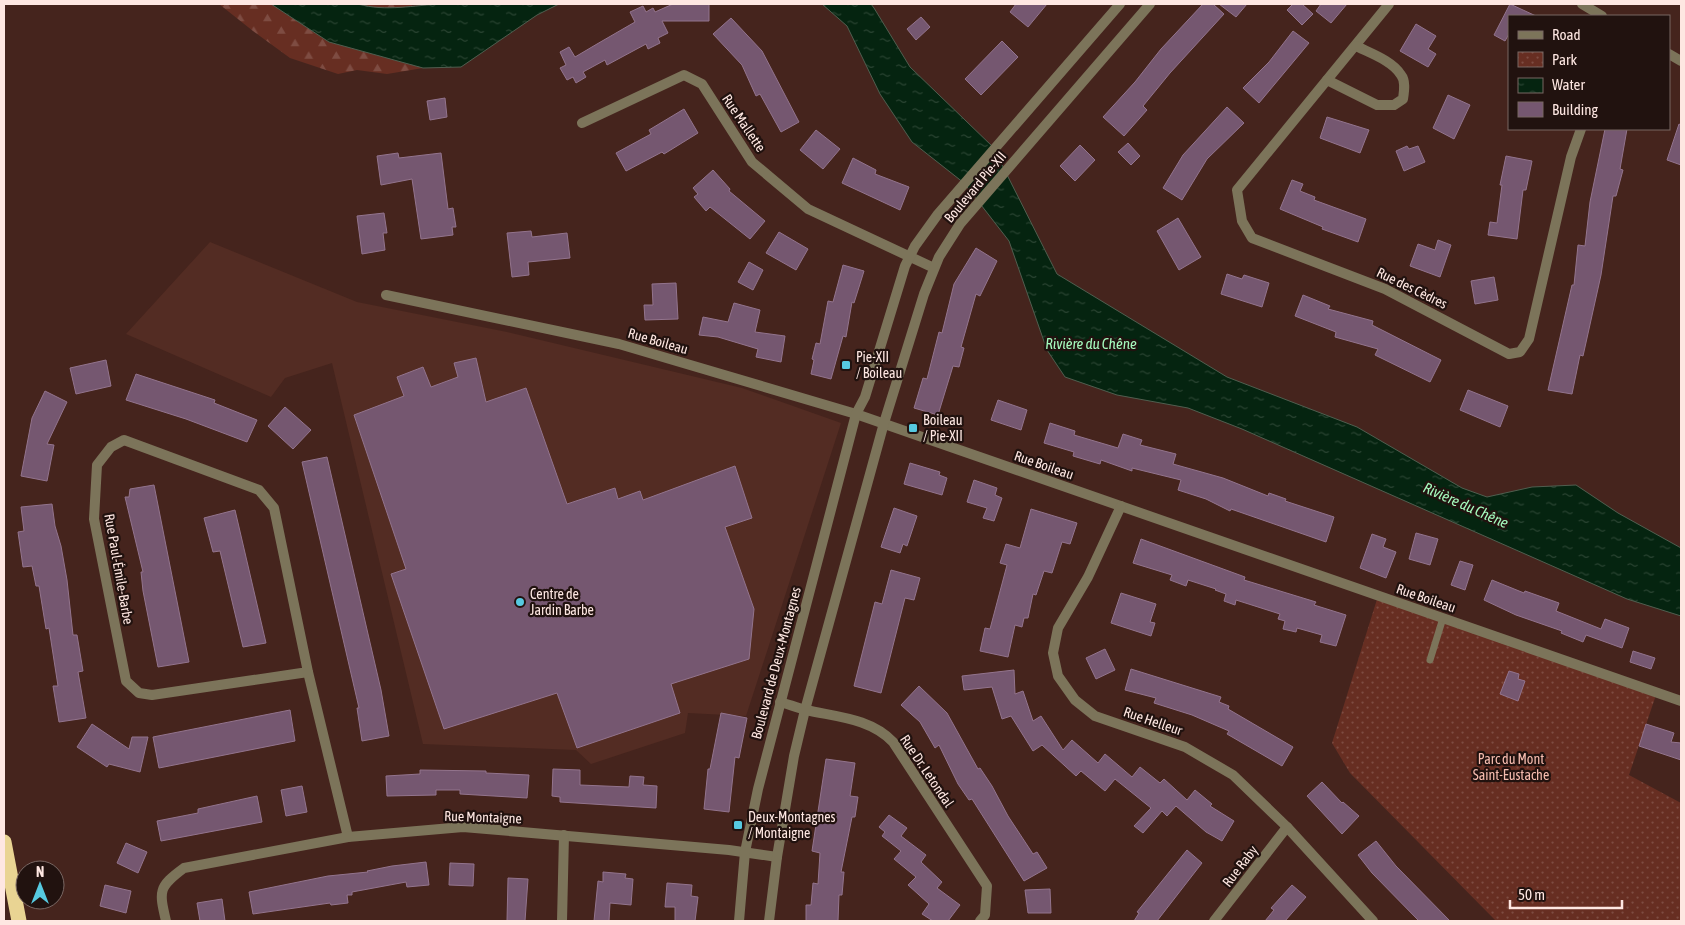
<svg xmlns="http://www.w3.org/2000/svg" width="1685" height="925" font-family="'Asap Condensed',sans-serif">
	<defs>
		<pattern id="forest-firs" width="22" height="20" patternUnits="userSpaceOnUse" patternTransform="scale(1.25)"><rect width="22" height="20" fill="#672e22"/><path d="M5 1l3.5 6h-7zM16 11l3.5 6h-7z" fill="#7e4c42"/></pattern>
		<pattern id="park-dots" width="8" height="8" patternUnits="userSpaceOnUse" patternTransform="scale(1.25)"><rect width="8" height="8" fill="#672e22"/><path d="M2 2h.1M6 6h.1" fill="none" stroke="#7e4c42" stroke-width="1.8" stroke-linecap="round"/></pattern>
		<pattern id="water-ripples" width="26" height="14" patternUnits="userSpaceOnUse" patternTransform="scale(1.25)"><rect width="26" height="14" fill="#052410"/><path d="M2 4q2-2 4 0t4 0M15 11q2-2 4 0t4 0" fill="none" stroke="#2a4432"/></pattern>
	</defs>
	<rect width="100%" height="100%" fill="#45241d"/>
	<path fill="#532c23" d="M210,242L357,302L507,332L742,388L841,423L746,716L688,713L685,733L591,764L576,750L423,744L332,363L285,378L271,397L126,334Z"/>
	<g fill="url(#forest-firs)">
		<path d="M219,4H271L329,42L423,68L387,74L357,70L338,74L290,58L253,31Z"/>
		<path d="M358,4H411L413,8H371Z"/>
	</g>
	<path fill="url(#park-dots)" d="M1379,593L1657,692L1629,775L1681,803V921H1496L1350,773L1332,743Z"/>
	<g fill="url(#water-ripples)" stroke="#505e4f">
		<path d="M271,4H358C386,12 414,5 442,4C481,2 520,4 559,4L537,15L461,67L423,68L329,42Z"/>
		<path d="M822,4H871L874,8L910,67L993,147L1057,274L1227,377L1357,427L1462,488L1487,497L1532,487L1576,485L1618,513L1681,548V616L1627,599L1242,429L1188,408L1117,395L1065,377L1047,350L1009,241L964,183L912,142L880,94L847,26Z"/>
	</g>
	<g fill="#755770" stroke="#93748d">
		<path d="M673,4H709V21H662L668,33L658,38L660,43L648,49L646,44L607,65L605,60L583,72L586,77L576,83L573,77L567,80L560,68L566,65L560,52L569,47L575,57L597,44L635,22L630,12L643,6L646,12L653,8L655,12Z"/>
		<path d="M1016,4H1047L1028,27L1010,12Z"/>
		<path d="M1203,4H1213L1224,14L1170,73L1143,106L1147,110L1124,136L1103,117L1135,82L1161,49Z"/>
		<path d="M1219,4H1247L1236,17Z"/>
		<path d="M1293,4H1302L1313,14L1302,25L1287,10Z"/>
		<path d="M1321,4H1347L1331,23L1316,11Z"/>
		<path d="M1510,4L1536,16H1509V34L1505,41L1494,35Z"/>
		<path d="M921,17L930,27L916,40L907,29Z"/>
		<path d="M731,18L762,51L799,122L781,132L760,94L756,96L742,65L713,34Z"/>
		<path d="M1416,24L1436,36L1428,49L1436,54L1428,67L1400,51Z"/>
		<path d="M1293,31L1309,43L1259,103L1243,88L1269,62Z"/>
		<path d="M1002,41L1018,57L981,95L965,79Z"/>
		<path d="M1448,95L1470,105L1454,139L1433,128Z"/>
		<path d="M445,98L447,117L430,120L427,101Z"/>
		<path d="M1227,107L1244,123L1207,159L1182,200L1163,188L1183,155Z"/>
		<path d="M684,109L698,133L664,154L662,152L626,171L616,153L651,134L649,130Z"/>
		<path d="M1327,117L1369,130L1360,153L1320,138Z"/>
		<path d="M1679,124L1681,125V165L1667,160Z"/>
		<path d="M1605,129H1627L1620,169L1623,170L1616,196H1613L1601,275L1583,356L1580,355L1572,394L1548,390L1572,285H1574L1578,245L1585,246L1590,202Z"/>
		<path d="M816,130L840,149L823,169L800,150Z"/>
		<path d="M1128,143L1140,156L1131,165L1118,152Z"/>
		<path d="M1080,145L1095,160L1075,181L1060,166Z"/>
		<path d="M1407,146L1409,149L1418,146L1425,162L1404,171L1396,151Z"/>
		<path d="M398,153L399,158L441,153L448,209L453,208L456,227H452L453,235L421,239L412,179L381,185L377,156Z"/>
		<path d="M1506,156L1532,161L1526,190H1523L1517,239L1488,235L1490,222L1497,223L1502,185H1500Z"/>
		<path d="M853,158L876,170L875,174L909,187L900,210L842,183Z"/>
		<path d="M713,170L730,189L729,191L765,221L750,239L710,207L706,211L694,197L698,194L693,188Z"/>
		<path d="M1292,180L1303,184L1300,191L1315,197L1314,200L1366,219L1358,242L1322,229L1323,227L1280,209Z"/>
		<path d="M384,213L387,233H383L385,250L362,254L357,216Z"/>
		<path d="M1178,218L1201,257L1179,270L1157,231Z"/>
		<path d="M531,231L532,237L567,233L570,258L528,262L529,275L512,277L507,233Z"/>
		<path d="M779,232L808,249L796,270L766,253Z"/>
		<path d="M1438,240L1451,245L1440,277L1410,266L1418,244L1435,250Z"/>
		<path d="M976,248L997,261L980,296L976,294L961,347L964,348L959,367L953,366L938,415L914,408L923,378L927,379L939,332L942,333L954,284Z"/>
		<path d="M749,262L763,270L753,290L738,282Z"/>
		<path d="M843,265L864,271L854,303L852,302L846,337L843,336L831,379L811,374L814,360L812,359L816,343L820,344L828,301L833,302Z"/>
		<path d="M1227,274L1242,279L1244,275L1269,283L1262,307L1221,294Z"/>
		<path d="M1494,277L1498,300L1475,304L1471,281Z"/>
		<path d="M676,283L678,319L645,320L644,305H653L652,284Z"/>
		<path d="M1303,295L1330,306L1328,309L1373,321L1372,325L1441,360L1430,382L1375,355L1378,349L1335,337L1336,332L1295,316Z"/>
		<path d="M734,303L760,310L755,332L785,336L781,362L756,357L758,349L718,337L699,335L703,317L728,322Z"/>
		<path d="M476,358L486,402L526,388L567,504L615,488L618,499L640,491L643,500L735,466L752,518L725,527L754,609L749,659L671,684L680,713L577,748L557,693L444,729L391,574L406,569L354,415L404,396L397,377L423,367L431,387L458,377L454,363Z"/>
		<path d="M106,360L111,386L76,394L70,368Z"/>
		<path d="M136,374L215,400L214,403L257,420L247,442L186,419L126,400Z"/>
		<path d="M1468,390L1508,406L1500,427L1460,410Z"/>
		<path d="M45,391L67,402L47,444L54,445L47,481L21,476L32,418Z"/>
		<path d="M998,400L1027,410L1021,430L991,420Z"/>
		<path d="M285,407L311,430L293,449L268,426Z"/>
		<path d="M1050,423L1075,431L1074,435L1118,448L1123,434L1142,440L1140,445L1176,454L1173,464L1223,478L1268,496L1269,493L1286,499L1285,501L1334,517L1326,542L1231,509L1230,511L1206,499L1178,490L1181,480L1132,468V471L1101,460L1100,464L1073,456L1074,452L1044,443Z"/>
		<path d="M327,457L381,690L389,736L362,741L357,708H359L302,462Z"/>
		<path d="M910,463L940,472L939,475L947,478L942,495L904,484Z"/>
		<path d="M974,480L997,488L995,495L1002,498L994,521L983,518L987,508L967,502Z"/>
		<path d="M154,485L189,662L158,667L143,591L141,572H143L125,497H129L130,489Z"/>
		<path d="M52,504L55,526L61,546L67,580L73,635H77L83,671L78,672L86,718L59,722L53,686H58L49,628L46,629L39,586H36L32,566L23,567L18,532L24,531L21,507Z"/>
		<path d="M894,508L917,516L907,546L903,544L900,553L881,547Z"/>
		<path d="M1031,509L1077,523L1070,544L1062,542L1052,573L1044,571L1036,595L1033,594L1028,618H1024L1022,627L1015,625L1008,657L980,651L985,628L990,629L1007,565L1000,563L1006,544L1020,548Z"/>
		<path d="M235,510L266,643L243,647L220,551L213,552L204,518Z"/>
		<path d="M1416,533L1438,539L1430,565L1409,559Z"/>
		<path d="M1372,534L1386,539L1383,547L1396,552L1386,578L1360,568Z"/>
		<path d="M1141,539L1245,577L1244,580L1316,602L1314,605L1346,615L1336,646L1320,642L1322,635L1297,628L1296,632L1283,629L1285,621L1278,619L1280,614L1236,600L1235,605L1224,601L1226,594L1215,590L1216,589L1188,580L1186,586L1170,580L1172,575L1133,563Z"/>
		<path d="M1460,561L1473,565L1465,590L1451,585Z"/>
		<path d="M891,570L920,578L914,600L905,598L881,693L854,686L875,602L882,604Z"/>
		<path d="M1492,580L1524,593L1525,591L1559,603L1556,611L1601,629L1605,619L1629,628L1622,648L1586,635L1583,642L1561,633L1562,631L1516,615L1484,600Z"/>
		<path d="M1121,593L1156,604L1150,622L1155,623L1151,636L1111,623Z"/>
		<path d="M1105,649L1115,670L1096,679L1086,658Z"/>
		<path d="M1633,651L1655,658L1651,669L1630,662Z"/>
		<path d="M1131,669L1221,697L1219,702L1229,706L1228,709L1293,747L1282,766L1227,734L1229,731L1192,715L1154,703L1156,698L1125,690Z"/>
		<path d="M1014,670L1015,694L1023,691L1033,721L1041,716L1063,750L1072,740L1098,763L1105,754L1132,777L1140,767L1160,783L1164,779L1187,800L1195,790L1212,804L1210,806L1234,821L1222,841L1206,832L1176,806L1167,816L1162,811L1143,833L1134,826L1151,808L1115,779L1105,791L1081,771L1076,776L1042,745L1033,751L1011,716L1002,719L992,687L964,690L962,676Z"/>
		<path d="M1509,671L1519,674L1518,679L1525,681L1518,701L1500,694Z"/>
		<path d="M919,686L947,713L978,769L980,768L992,786L1008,816L1033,854L1037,852L1047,868L1024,881L972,799L969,800L958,784L939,745L935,748L920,722L901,705Z"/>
		<path d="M290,710L295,741L159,768L153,737Z"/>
		<path d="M721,713L747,718L739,758L735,757L729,812L704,809L708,769H710Z"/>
		<path d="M92,724L129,749L132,737H148L140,772L109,764L107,767L77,747Z"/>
		<path d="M1646,724L1674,733L1671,742L1681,743V760L1639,746Z"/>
		<path d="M826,759L855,763L850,796L858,797L855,817H852L841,872H844L842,895H839L838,921H806V905H811L813,883L818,884L820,853L812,851Z"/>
		<path d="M553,769L580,770V785L629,787L630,776L644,777L643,785L657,786L656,808L560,802V797L552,796Z"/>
		<path d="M420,770L486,771V773L529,775L527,798L460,794V790H436V795L387,796L386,776L420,774Z"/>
		<path d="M1322,782L1342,803L1343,802L1359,816L1342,834L1307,796Z"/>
		<path d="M302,786L307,812L286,816L281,790Z"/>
		<path d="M257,796L262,822L161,841L157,821L198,813V809Z"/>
		<path d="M889,815L907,828L901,836L926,855L921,862L942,882L937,888L960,905L948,921H933L922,914L929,904L908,885L916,877L894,859L901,851L882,836L885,832L879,827Z"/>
		<path d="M1376,841L1396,866L1450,921H1419L1372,873L1358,855Z"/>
		<path d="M126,843L147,852L138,873L117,863Z"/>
		<path d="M1187,850L1202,863L1157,921H1134L1139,913L1137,912Z"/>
		<path d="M426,862L429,885L407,887L406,882L352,892V895H347L348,903L331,905L330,903L253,914L249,892L328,876L368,872L367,871L392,866Z"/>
		<path d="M450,863L474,864L473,886L449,885Z"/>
		<path d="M603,872L626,874L625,878L633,879L631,905L610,903L609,921H594L598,881L603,882Z"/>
		<path d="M508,878L528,879L525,921H507Z"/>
		<path d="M667,883L692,885L691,896L698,897L695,921H675V907H665Z"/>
		<path d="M105,885L131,891L126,913L100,906Z"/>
		<path d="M1292,885L1306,897L1285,921H1265L1274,910L1271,908Z"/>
		<path d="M1050,889L1051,913H1028L1025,890Z"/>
		<path d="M222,899L225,921H200L197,903Z"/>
	</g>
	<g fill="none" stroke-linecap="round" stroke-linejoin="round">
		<path stroke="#7c745a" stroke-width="7" d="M1430,660L1443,618"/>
		<g stroke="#7c745a" stroke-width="10">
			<path d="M1389,4L1237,190L1242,221L1252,238L1385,289L1509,354L1520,352L1529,339L1571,157L1581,129"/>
			<path d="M1327,80L1377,105H1394L1403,99C1404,92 1406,81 1401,75C1393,61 1370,53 1356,46"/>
			<path d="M582,123L684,75L702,84L752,162L808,209L934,268"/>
			<path d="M386,295L619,344L856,414L1681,701"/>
			<path d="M1121,506L1088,577L1058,628L1053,653L1058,676L1075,700L1095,716L1185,747L1233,775L1287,827L1373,921"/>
			<path d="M308,672L152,695L139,693L126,681L94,519L97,465L111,447L124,440L259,490L274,508L308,672L348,837"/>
			<path d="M780,702C788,704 797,708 806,710C836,717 870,718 893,742L987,886L985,915L980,921"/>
			<path d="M166,921C159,891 158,887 184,868L348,837L463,827L729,850L777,857"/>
			<path d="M562,921L564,835"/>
			<path d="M1214,921L1287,827"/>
		</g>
		<g stroke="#7c745a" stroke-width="10">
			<path d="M1582,4L1602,16"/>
			<path d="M1669,54L1681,61"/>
			<path d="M739,921L745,852L758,789L856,414L865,397L905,266L915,246L938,214L1120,4"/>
			<path d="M769,921L777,857L794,756L805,710L884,423L924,294L939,257L960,224L1150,4"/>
		</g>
		<path stroke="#e9d493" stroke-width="15" d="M4,842L19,921"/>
	</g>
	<g fill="#56c9e0" stroke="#21120f" stroke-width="2">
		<rect x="841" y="360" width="10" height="10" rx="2.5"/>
		<rect x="908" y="423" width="10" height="10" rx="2.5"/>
		<circle cx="520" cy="602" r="5"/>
		<rect x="733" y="820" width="10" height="10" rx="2.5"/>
	</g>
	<g text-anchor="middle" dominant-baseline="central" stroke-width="4.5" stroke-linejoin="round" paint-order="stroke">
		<g font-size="14" fill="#fee7e2" stroke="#21120f">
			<text transform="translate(744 123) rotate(56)">Rue Mallette</text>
			<text transform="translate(975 187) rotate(-50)">Boulevard Pie-XII</text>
			<text transform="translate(1412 288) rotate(26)">Rue des Cèdres</text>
			<text transform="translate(658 341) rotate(16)">Rue Boileau</text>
			<text transform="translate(1044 465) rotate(19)">Rue Boileau</text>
			<text transform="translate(119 569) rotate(80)">Rue Paul-Émile-Barbe</text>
			<text transform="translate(1426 598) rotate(19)">Rue Boileau</text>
			<text transform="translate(776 663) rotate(-75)">Boulevard de Deux-Montagnes</text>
			<text transform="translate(1153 721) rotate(19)">Rue Helleur</text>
			<text transform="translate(927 771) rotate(56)">Rue Dr. Letondal</text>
			<text transform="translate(483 817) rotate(2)">Rue Montaigne</text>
			<text transform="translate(1240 866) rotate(-52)">Rue Raby</text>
		</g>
		<g font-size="14" fill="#fee7e2" stroke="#21120f" text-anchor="start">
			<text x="856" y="357">Pie-XII<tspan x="856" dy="16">/ Boileau</tspan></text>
			<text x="923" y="420">Boileau<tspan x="923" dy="16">/ Pie-XII</tspan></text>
			<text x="530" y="594">Centre de<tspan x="530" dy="16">Jardin Barbe</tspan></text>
			<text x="748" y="817">Deux-Montagnes<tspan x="748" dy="16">/ Montaigne</tspan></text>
		</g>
		<g font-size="14" fill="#f6bcaf" stroke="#21120f">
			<text x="1511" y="759">Parc du Mont<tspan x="1511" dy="16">Saint-Eustache</tspan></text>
		</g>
		<g font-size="15" font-style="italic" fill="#a5fabd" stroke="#21120f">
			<text x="1091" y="343">Rivière du Chêne</text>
			<text transform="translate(1466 505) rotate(24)">Rivière du Chêne</text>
		</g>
	</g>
	<rect width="1685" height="925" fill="none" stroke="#fee7e2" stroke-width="10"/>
	<rect x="1508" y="15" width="162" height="115" fill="#21120f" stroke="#796763"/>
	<rect x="1518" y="31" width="25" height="8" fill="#7c745a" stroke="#796763"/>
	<text x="1552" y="40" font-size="15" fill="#fee7e2">Road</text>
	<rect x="1518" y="52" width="25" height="15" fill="url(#park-dots)" stroke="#796763"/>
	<text x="1552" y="65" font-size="15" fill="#fee7e2">Park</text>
	<rect x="1518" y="78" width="25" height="15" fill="url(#water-ripples)" stroke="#796763"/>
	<text x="1552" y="90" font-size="15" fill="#fee7e2">Water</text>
	<rect x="1518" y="102" width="25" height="15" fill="#755770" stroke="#796763"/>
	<text x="1552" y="115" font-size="15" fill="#fee7e2">Building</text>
	<g transform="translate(40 885)"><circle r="24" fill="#21120f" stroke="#796763"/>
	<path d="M0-4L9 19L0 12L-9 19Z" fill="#56c9e0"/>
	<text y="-8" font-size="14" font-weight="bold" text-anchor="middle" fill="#fee7e2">N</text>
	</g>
	<path d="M1510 900v8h112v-8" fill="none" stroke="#fee7e2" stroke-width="2.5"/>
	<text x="1518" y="900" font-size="15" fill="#fee7e2" stroke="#21120f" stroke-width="4" paint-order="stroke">50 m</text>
</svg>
